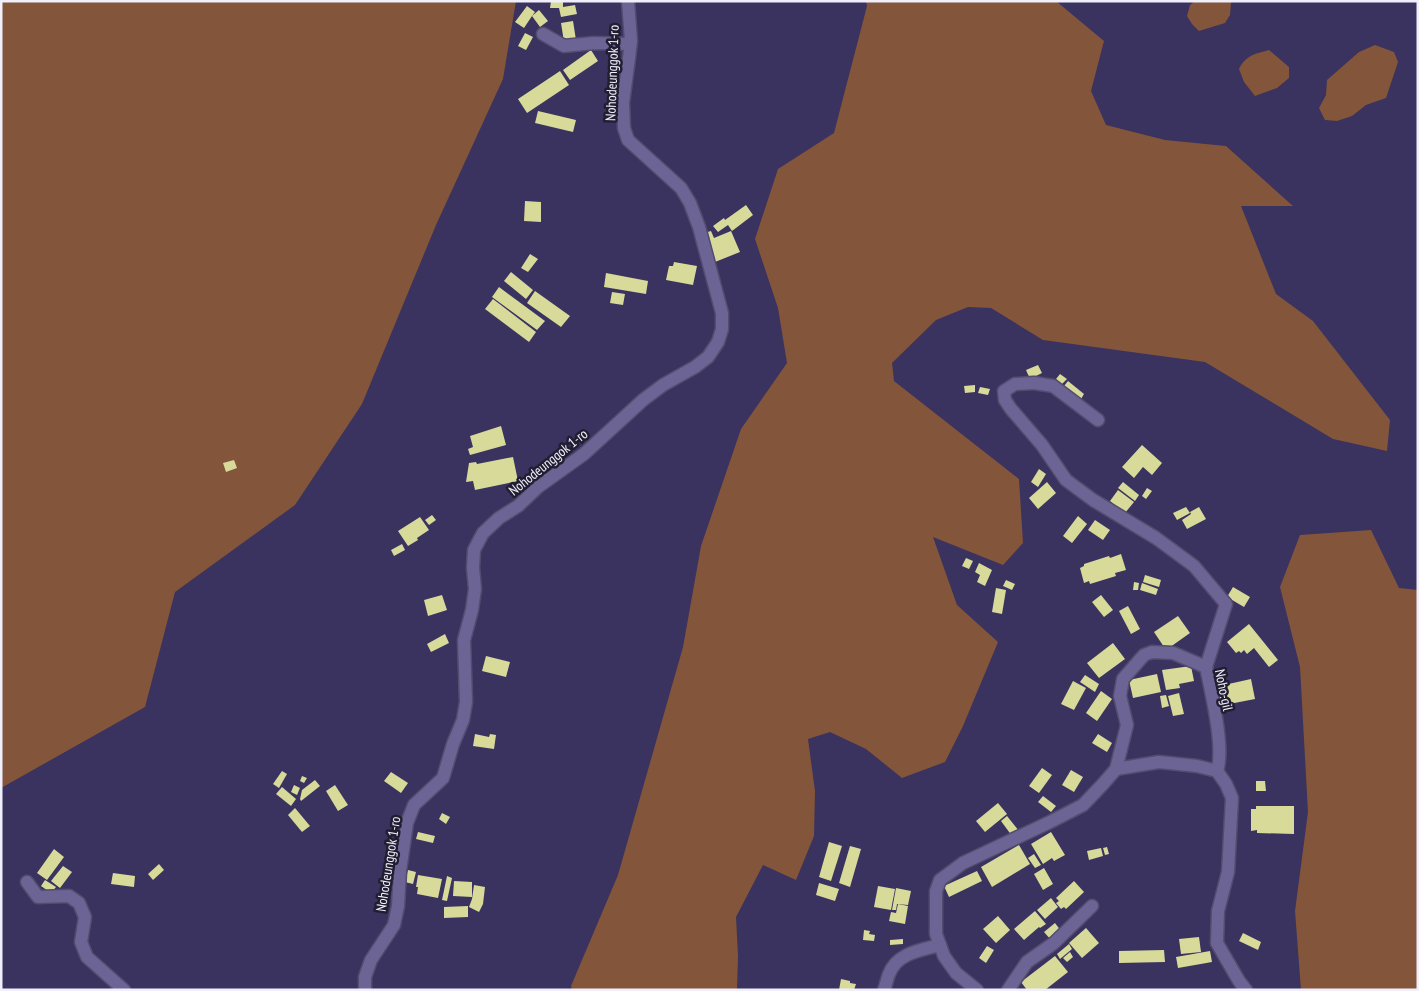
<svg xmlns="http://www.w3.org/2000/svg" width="1419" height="991" font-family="'PT Sans Narrow',sans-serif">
	<rect width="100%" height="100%" fill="#3a325f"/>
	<g fill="#83553a">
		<path d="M1,1H516L503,79L436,225L362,404L295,505L175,592L145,707L1,788Z"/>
		<path d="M866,1H1056L1104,41L1091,91L1106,125L1165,140L1226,146L1293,206H1241L1276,294L1313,321L1390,420L1387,451L1333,439L1205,362L1043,340L991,308L968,307L936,320L892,363L894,381L1019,479L1023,543L1003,565L933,537L957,605L998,642L963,726L945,762L902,778L866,749L830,732L808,739L815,791L814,836L796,880L763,865L736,917L738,956L737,990H572L571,986L618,875L683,647L701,546L741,429L787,363L778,308L755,239L778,169L834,133L867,6Z"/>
		<path d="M1195,1H1233L1231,3L1230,15L1225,23L1199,31L1192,24L1187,16L1190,5Z"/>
		<path d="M1375,45L1394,52L1398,62L1386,98L1366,105L1352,116L1337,121L1325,120L1319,108L1326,95L1327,80L1359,52Z"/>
		<path d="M1269,50L1289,67V78L1277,88L1255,96L1244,82L1239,69C1246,55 1255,54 1269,50Z"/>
		<path d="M1371,530L1399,588L1418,590V990H1301L1295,911L1308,812L1300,667L1280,587L1300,535Z"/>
	</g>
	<g fill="#d8da9a">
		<path d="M551,1H563V7L575,5L577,14L561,17L559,8H550Z"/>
		<path d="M527,6L535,12L532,16L539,10L548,21L540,27L532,16L524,28L515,22Z"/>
		<path d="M573,21L576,40L564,42L561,23Z"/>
		<path d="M525,33L533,37L526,50L518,46Z"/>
		<path d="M591,50L598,61L570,80L563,70Z"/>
		<path d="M560,71L569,85L527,113L518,99Z"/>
		<path d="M538,111L576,120L573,132L535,123Z"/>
		<path d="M525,201L541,202V222L524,221Z"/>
		<path d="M746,205L753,215L732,231L728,225L718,232L713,226L724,218L725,220Z"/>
		<path d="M711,231L714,238L731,231L740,252L715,262L704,233Z"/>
		<path d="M530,254L538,259L528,272L521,268Z"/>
		<path d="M674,262L697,266L693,285L666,280L669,266H673Z"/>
		<path d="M511,272L533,290L526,299L504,281Z"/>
		<path d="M606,273L648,281L646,294L604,287Z"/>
		<path d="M499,287L545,321L537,330L492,297Z"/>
		<path d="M535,291L570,316L561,327L527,303Z"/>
		<path d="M612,292L625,294L623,305L610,303Z"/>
		<path d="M493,299L536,332L529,342L485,309Z"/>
		<path d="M1038,365L1042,373L1030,379L1026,370Z"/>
		<path d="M1060,374L1067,379L1062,384L1056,379Z"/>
		<path d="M1068,381L1084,394L1081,399L1064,386Z"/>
		<path d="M975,385V392L965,393L964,386Z"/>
		<path d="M980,387L990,389L988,395L978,393Z"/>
		<path d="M501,426L506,445L470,455L468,449L473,447L470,436Z"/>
		<path d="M1142,445L1162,463L1152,475L1143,467L1134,478L1122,467Z"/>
		<path d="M513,457L518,481L475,490L473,481L466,482L469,463L476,462L477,464Z"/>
		<path d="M234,460L237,468L226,472L223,463Z"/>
		<path d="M1039,469L1046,474L1038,487L1031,482Z"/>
		<path d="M1047,482L1056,493L1038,509L1029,498Z"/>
		<path d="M1123,482L1139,495L1135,501L1118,488Z"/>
		<path d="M1147,488L1152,491L1146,499L1142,496Z"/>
		<path d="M1118,490L1134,502L1125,513L1110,501Z"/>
		<path d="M1186,507L1190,513L1177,520L1173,513Z"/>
		<path d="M1199,507L1206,519L1187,529L1182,520L1191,514L1190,512Z"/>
		<path d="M432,515L436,520L429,525L425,520Z"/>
		<path d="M1078,516L1087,524L1072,543L1063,536Z"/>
		<path d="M420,517L429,530L417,538L418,540L408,546L398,531Z"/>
		<path d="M1095,520L1110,530L1103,540L1088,530Z"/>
		<path d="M402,544L405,550L394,556L391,550Z"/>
		<path d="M1121,554L1126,570L1115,573L1116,576L1090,584L1089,581L1084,583L1080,568L1084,566V564L1109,556L1110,558Z"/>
		<path d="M966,558L973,561L969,569L962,566Z"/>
		<path d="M979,563L992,570L985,586L977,582L980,575L975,572Z"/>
		<path d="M1145,575L1161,580L1159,587L1143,582Z"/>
		<path d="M1006,580L1015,584L1012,590L1003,586Z"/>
		<path d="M1134,582L1139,583L1138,590H1133Z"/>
		<path d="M1142,583L1158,589L1156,595L1140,590Z"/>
		<path d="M1233,587L1250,597L1244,607L1227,597Z"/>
		<path d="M996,588L1006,590L1002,614L992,612Z"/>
		<path d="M442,595L447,610L428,616L424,600Z"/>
		<path d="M1101,595L1113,610L1104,617L1092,602Z"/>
		<path d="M1128,606L1140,629L1131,634L1119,611Z"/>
		<path d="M1178,616L1190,633L1166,650L1154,632Z"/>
		<path d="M1249,624L1278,660L1269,667L1254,648L1247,654L1244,650L1241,653L1239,651L1236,653L1227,642Z"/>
		<path d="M445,634L449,643L431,652L427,644Z"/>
		<path d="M1113,643L1125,659L1099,678L1087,663Z"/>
		<path d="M486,656L510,662L506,677L482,671Z"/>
		<path d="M1191,666L1194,681L1179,684L1180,688L1166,690L1162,670Z"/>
		<path d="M1157,674L1161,692L1133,698L1129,680Z"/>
		<path d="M1085,675L1099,684L1095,692L1080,682Z"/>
		<path d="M1251,679L1255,699L1219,706L1215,687Z"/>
		<path d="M1073,681L1086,688L1074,710L1061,704Z"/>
		<path d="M1101,691L1112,699L1097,721L1086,713Z"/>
		<path d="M1179,693L1184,714L1173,716L1168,696Z"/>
		<path d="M1166,695L1169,706L1162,708L1160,696Z"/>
		<path d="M475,734L489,737L490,734L496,735L494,749L473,746Z"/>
		<path d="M1098,734L1112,743L1107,752L1092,743Z"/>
		<path d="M1042,768L1052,775L1039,793L1029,786Z"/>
		<path d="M1071,770L1083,777L1074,792L1062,785Z"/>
		<path d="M282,771L287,774L279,788L273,784Z"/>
		<path d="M391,772L408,783L401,793L384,781Z"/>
		<path d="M302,776L307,778L304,783L300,781Z"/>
		<path d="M315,780L320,786L301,801L300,799L302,790Z"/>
		<path d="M1256,781H1265L1266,791H1256Z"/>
		<path d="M294,785L300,788L297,795L291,792Z"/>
		<path d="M335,785L348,805L338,811L326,791Z"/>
		<path d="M282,787L296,799L291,806L276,794Z"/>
		<path d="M1043,796L1056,806L1051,812L1038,802Z"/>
		<path d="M998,803L1007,814L985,832L976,821Z"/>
		<path d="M1256,806H1294V834L1257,833V830L1251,831V809H1256Z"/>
		<path d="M295,808L310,826L302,832L288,815Z"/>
		<path d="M442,813L450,817L446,824L439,819Z"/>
		<path d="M1007,816L1019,831L1012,836L1001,821Z"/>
		<path d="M418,832L435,836L433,843L416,839Z"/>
		<path d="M1051,832L1065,855L1054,861L1052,858L1043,864L1031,844Z"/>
		<path d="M829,842L842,846L831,881L819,877Z"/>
		<path d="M1019,845L1030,864L992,887L981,867Z"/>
		<path d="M850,846L861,849L850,887L839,883Z"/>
		<path d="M1107,847L1109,854L1105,855L1103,848Z"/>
		<path d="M1101,848L1103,856L1089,860L1087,851Z"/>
		<path d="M54,849L64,857L47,880L37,873Z"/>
		<path d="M1034,854L1041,865L1035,868L1028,858Z"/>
		<path d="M159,864L164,870L153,880L148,874Z"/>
		<path d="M63,866L72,872L60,888L51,881Z"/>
		<path d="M1044,868L1053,884L1043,890L1034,874Z"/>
		<path d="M408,870L416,872L413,884L405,882Z"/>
		<path d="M977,871L982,881L949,897L944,886Z"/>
		<path d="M113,873L135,876L134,887L111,884Z"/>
		<path d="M418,875L442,879L438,898L417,894L418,887H416Z"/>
		<path d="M447,876L452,878L447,901L442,900Z"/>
		<path d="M45,880L56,887L51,893L41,886Z"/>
		<path d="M454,881L472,882V897L453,896Z"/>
		<path d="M1074,881L1084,892L1066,909L1064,907L1061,909L1056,903L1059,901L1056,898Z"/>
		<path d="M819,883L839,889L835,901L816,895Z"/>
		<path d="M474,885L485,887L483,904L479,912L469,907L472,899Z"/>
		<path d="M878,886L895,889L891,910L874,907Z"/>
		<path d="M896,888L911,891L908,905L897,904L896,910H892Z"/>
		<path d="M1051,898L1058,907L1045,919L1037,910Z"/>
		<path d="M898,904L908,906L905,924L889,921L891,912L896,913Z"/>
		<path d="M468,906V917L444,918V907Z"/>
		<path d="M1035,911L1046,924L1040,928L1039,927L1024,940L1014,929Z"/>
		<path d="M998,916L1010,930L996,943L983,929Z"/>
		<path d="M1055,923L1061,931L1051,940L1044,932Z"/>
		<path d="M1086,928L1099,943L1082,958L1069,943Z"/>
		<path d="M864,930L870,931L869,934L875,935L874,941L863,940Z"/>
		<path d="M1243,933L1261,942L1258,950L1239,941Z"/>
		<path d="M1199,937L1201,952L1181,954L1179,939Z"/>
		<path d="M903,939V944L890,945V940Z"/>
		<path d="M1069,944L1072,949L1060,959L1057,954Z"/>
		<path d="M987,946L994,950L986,963L979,958Z"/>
		<path d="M1164,950L1165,962L1119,963V951Z"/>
		<path d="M1210,951L1212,962L1178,968L1176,957Z"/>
		<path d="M1070,952L1073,957L1067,962L1063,958Z"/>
		<path d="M1055,956L1068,972L1045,990H1027L1021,982Z"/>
		<path d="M841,979L850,981V983L856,984L854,990H839Z"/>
	</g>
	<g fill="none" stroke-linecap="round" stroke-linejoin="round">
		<g stroke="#534c6e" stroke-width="15">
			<g id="minor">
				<path d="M543,34L564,46L594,43L630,44"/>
				<path d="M1098,420L1053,386L1034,383L1015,384L1004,391L1005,400L1011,409L1042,445L1066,480L1093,500L1156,538L1194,566L1226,604L1206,667"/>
				<path d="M1116,769L1159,762L1197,766L1217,771"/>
				<path d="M1217,771L1226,784L1232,798L1228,872L1218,911L1217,943L1239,981L1246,990"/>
				<path d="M27,882L38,897L69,896L79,903L85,917L81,942L87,957L124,990"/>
				<path d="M365,990V977L371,960L394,925L398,906L400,871L407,823L414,805L443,778L453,744L463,720L466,702L464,640L472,610L475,589L473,568L474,550L483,533L499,518L518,506L538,487L584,454L643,400L663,385L695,367L708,357L718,342L722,329V313L699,227L690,203L681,188L628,140L624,128L623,103L629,58L631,41L628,1"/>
				<path d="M884,990C886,985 887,979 889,974C897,953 921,950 940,945"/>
				<path d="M977,990L956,973L944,956L936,934V891L940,880L963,863L1050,822L1083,805L1103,784L1116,769L1127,725L1120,696L1123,679L1144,655L1152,652L1173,653L1206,667C1211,692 1225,748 1217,771"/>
				<path d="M1008,990L1027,962L1054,943L1092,906"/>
			</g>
		</g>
		<use href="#minor" stroke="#6b6495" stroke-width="12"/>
	</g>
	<g text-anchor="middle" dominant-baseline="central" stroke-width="5" stroke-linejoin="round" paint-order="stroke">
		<g font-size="14" fill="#f0effb" stroke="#211e32">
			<text transform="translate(612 73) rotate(-88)">Nohodeunggok 1-ro</text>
			<text transform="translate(548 462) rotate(-39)">Nohodeunggok 1-ro</text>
			<text transform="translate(1224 690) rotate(78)">Noho-gil</text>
			<text transform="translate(388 864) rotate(-81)">Nohodeunggok 1-ro</text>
		</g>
	</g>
	<rect width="1419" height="991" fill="none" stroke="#f0effb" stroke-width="5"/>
</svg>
